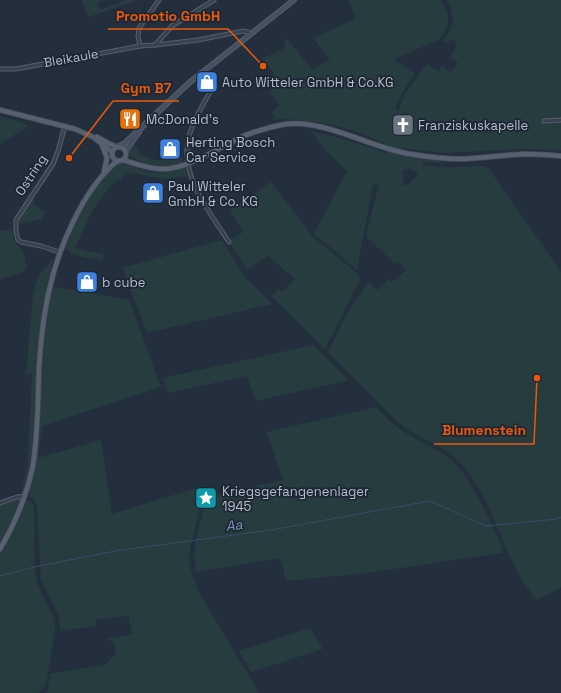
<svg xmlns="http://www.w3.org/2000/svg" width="561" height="693" font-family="'Space Grotesk',sans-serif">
	<rect width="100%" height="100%" fill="#242f3e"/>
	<g fill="#263c3f" fill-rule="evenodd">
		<path d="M82,0H105L97,3L100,10L124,1V0H138L88,17Z"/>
		<path d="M349,0H441L448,15V23L445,31L438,40L394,59L415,74L404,90L395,108L398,112L405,94L427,64L438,72L442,66L451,72L458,63L450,57L457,46L454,39L444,43L443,41C455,25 455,18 447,0H561V150L522,149L442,153L402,148L401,156L441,161V163L423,162V166L449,167L487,166L561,272V587L537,600C504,562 497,510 468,472C448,445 426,443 402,425C392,418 384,408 375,399C359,384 344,368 328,352L345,317L368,282L377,290L389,279L392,282L406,270L398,261L395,264L366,236L379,184L373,185L357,270L312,232L315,231L347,171L327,152L311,131L344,139L387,153L388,145L358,132L328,124L279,118L275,120L272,112L280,105L270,92L279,84L273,76L275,74L262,58L283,50L286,38L312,69L330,59L313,38L355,19ZM404,169H412L418,174L408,185H403V171Z"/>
		<path d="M0,116L29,125H30L0,144Z"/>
		<path d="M133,144L139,149L138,153C154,163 166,161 183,157L182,163C163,168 147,168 130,156L128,150Z"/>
		<path d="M118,163C130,164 139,170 149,172C161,174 173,171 185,168L187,176L164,179L127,172L121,179L115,181L105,193L92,211L75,248L104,255L102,260C91,258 71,257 66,247C73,224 98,176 118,163Z"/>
		<path d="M271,182L314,238L359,275L360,279L325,349L271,296L279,289L282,292L295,279L268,256L247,270L229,241L243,232L230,210Z"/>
		<path d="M34,197L35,198L32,204L46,212L42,219L21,224L18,220L20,216Z"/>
		<path d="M11,229L15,243L23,250L27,267L23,272L0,279V231Z"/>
		<path d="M222,240L244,276L272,304L147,333L122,268Z"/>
		<path d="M52,260H53C44,296 39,332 37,369C34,411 35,452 23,493H21L28,463L32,373L26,374L33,295L39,275Z"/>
		<path d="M52,286L129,300L161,387L42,426L38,458L101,440L112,514L197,488L199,497L200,507L191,544L189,558L191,572L199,592L259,693H47L50,674L105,665L116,654L114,642L107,639L132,634L128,616L96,620V626L60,631V622L57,612L41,580L37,506L34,500L29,494L34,470L39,438L44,333L46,315Z"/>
		<path d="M313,345L349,380L256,401L247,376L168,393L163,378Z"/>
		<path d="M376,407C385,416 394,426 406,433C424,445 441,449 457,466C475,485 490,522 502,546L503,549L501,553L367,573L286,581L280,558L196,572C189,545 204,524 204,498L283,480L267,432Z"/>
		<path d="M20,497L22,499L8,531L0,545V505Z"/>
		<path d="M29,500L34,506C34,521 34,535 34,550C34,559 34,568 36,577C40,598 56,609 55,632L47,679C45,687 44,690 36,693H0V550L3,551L22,512L25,501Z"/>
		<path d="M310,628L323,649L251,672L239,651Z"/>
	</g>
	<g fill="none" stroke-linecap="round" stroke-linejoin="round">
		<path stroke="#394c67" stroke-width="1" d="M0,576L34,567L115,551L271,530L430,501L486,526L557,519L561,517"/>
		<g stroke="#565f6c" stroke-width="5">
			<g id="street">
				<path d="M155,45L198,40L243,31L248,32L249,34"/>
				<path d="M140,46L138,36L139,28L159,0"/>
				<path d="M0,69H16L140,46L155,45L172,26L214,0"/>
				<path d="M210,92C203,105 194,119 190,133C177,173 209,211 229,242"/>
				<path d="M544,121L561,120"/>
				<path d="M59,252L41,246L21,242L18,240L16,231V220L53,164L58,151L65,126"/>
				<path d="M0,503L17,497L25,496"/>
			</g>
		</g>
		<g stroke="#565f6c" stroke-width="6">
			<g id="secondary">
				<path d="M119,146L125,143L142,127L190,82L294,0"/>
				<path d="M126,150L139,132"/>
			</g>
		</g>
		<g stroke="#414a57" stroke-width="6">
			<g id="primary">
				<path d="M0,110L75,129L93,137L112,152"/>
				<path d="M97,137L110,144L117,147"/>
				<path d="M102,145L107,158L104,172"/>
				<circle cx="119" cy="154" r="7"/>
				<path d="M123,160C136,164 148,169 161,169C186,170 215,150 237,139C252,132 269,127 286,124C323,119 372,148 410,154C428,157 446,159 464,159C484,158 504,155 525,154C537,154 549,155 561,156"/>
				<path d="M0,549C16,522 27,495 33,465C38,433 38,400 39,368C42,317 50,268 73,222C84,199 98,177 117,161"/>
			</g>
		</g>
		<use href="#street" stroke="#38414e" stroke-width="3"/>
		<use href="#secondary" stroke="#465061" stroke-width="4"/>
		<use href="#primary" stroke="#56606e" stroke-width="4.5"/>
	</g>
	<defs>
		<g id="shop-square" transform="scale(1.15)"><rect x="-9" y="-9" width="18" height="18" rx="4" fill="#3f7fe0" stroke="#1d2633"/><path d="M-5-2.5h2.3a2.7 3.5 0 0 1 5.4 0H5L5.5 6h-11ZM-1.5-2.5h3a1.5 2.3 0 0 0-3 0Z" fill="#fff"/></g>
		<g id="restaurant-square" transform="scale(1.15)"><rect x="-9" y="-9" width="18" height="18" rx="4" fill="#e8710a" stroke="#1d2633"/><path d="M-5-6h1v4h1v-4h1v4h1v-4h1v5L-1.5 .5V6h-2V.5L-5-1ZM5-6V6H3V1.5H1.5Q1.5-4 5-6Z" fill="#fff"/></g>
		<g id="church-square" transform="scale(1.15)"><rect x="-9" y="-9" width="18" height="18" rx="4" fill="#6b7280" stroke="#1d2633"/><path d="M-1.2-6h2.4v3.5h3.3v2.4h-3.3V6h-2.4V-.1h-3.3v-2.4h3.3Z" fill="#fff"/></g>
		<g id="sight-square" transform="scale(1.15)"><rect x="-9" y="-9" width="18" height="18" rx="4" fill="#0f9aa8" stroke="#1d2633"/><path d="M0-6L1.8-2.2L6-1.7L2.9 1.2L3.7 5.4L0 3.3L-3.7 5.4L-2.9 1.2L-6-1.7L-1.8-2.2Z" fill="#fff"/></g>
	</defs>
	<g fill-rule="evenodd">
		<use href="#shop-square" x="207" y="82"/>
		<use href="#restaurant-square" x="130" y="119"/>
		<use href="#church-square" x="403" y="125"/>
		<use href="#shop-square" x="170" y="149"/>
		<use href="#shop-square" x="153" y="193"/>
		<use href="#shop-square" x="87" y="282"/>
		<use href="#sight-square" x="206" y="498"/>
	</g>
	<g text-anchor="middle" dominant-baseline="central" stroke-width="3.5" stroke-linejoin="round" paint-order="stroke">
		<g font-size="13" fill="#b4bcc9" stroke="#1d2633">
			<text transform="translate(71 58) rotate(-10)">Bleikaule</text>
			<text transform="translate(31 175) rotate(-57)">Ostring</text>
		</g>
		<g font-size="13" fill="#b4bcc9" stroke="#1d2633" text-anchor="start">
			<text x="222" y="82">Auto Witteler GmbH &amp; Co.KG</text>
			<text x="146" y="119">McDonald's</text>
			<text x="418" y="125">Franziskuskapelle</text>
			<text x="186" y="142">Herting Bosch<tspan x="186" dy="15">Car Service</tspan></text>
			<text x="168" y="186">Paul Witteler<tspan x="168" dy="15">GmbH &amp; Co. KG</tspan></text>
			<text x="102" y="282">b cube</text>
			<text x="222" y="491">Kriegsgefangenenlager<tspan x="222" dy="15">1945</tspan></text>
		</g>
		<g font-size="14" font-style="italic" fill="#7c92b1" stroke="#1d2633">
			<text transform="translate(234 525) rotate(-8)">Aa</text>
		</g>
	</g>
	<path fill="none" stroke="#e8590c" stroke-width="1.5" d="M263 66L228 29H108M69 158L113 101H179M537 378L534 444H434"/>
	<g fill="#e8590c" stroke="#1d2633" stroke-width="1.5">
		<circle cx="263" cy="66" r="4"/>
		<circle cx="69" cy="158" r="4"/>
		<circle cx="537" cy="378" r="4"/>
	</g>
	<g font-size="14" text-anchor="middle" font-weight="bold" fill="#e8590c" stroke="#1d2633" stroke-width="3.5" stroke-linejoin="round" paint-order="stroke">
		<text x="168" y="21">Promotio GmbH</text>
		<text x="146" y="93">Gym B7</text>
		<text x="484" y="435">Blumenstein</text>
	</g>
</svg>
